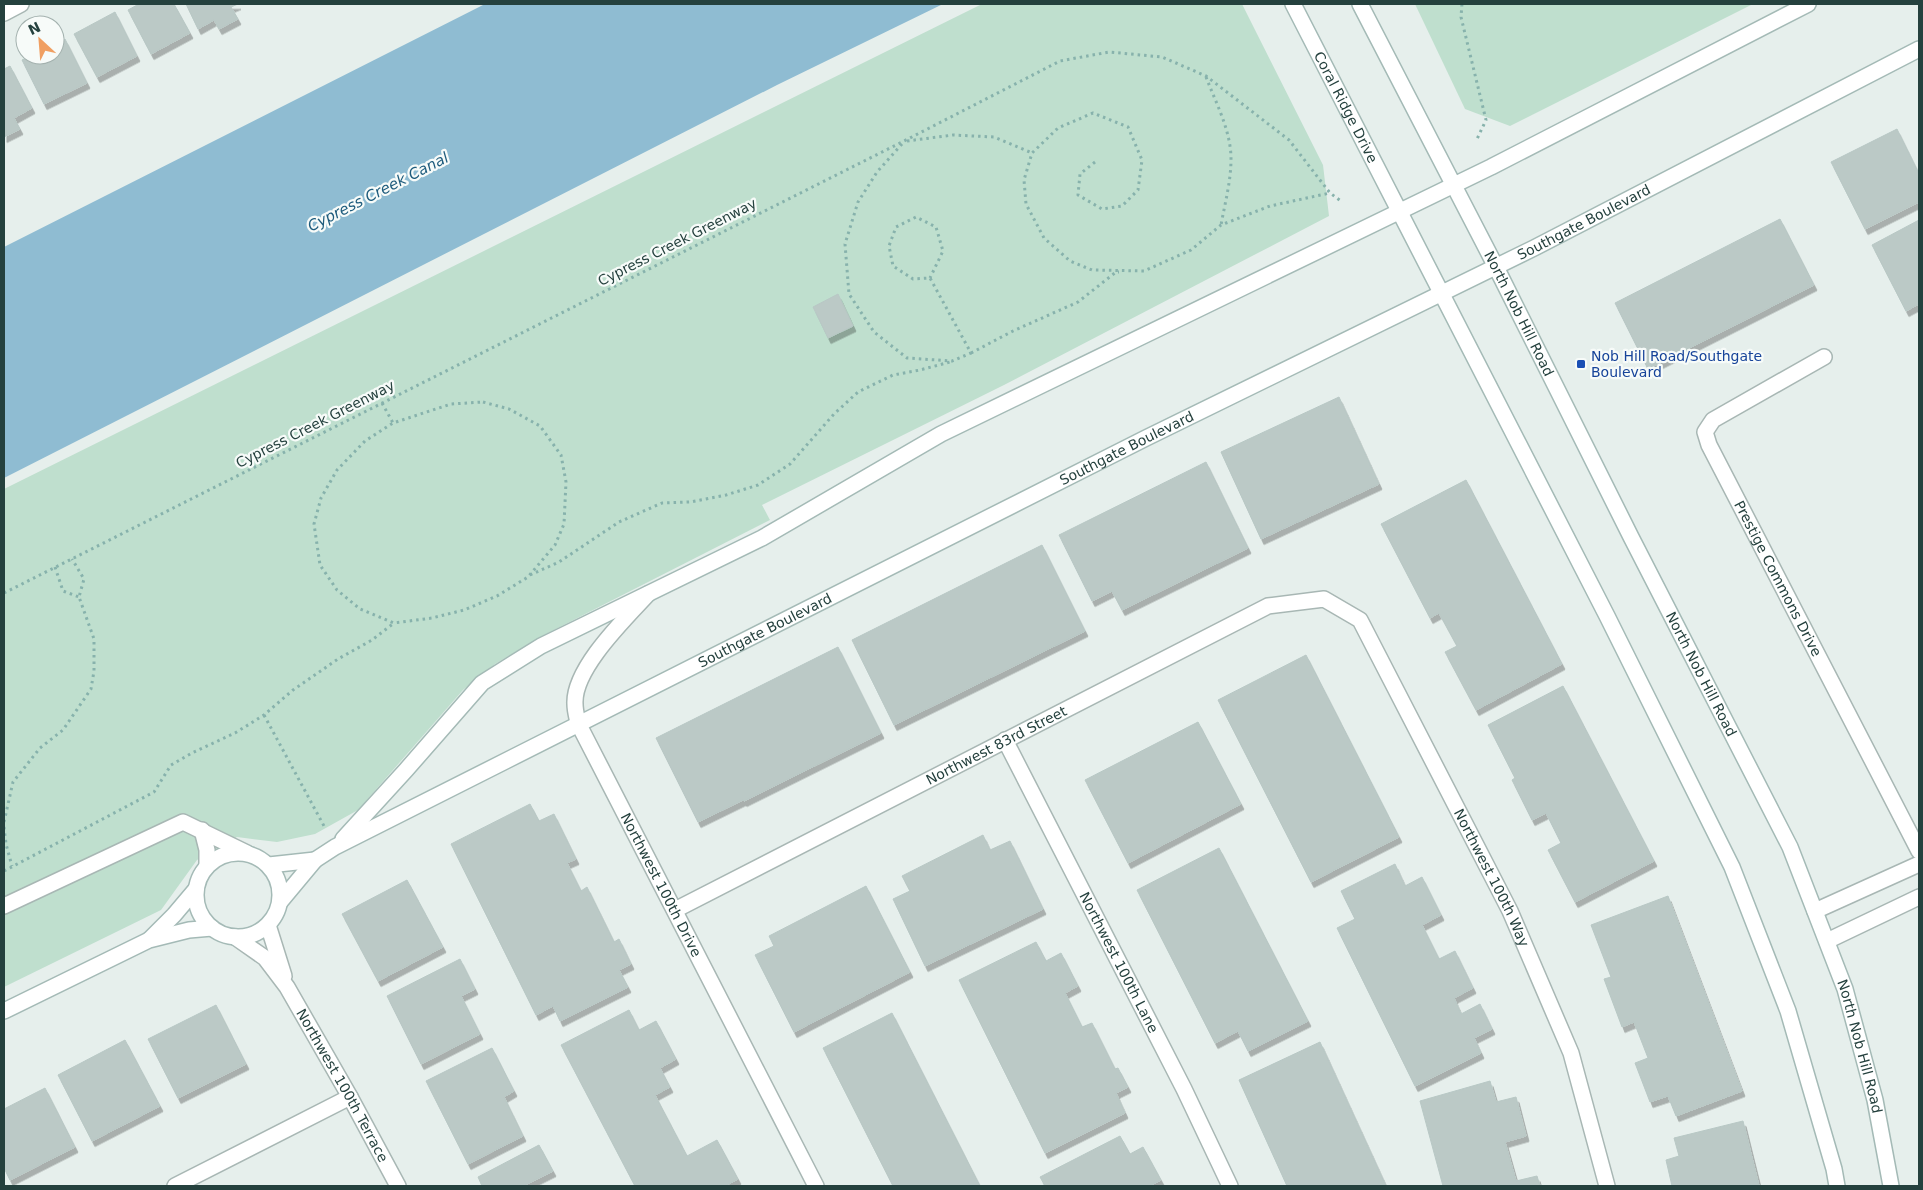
<svg xmlns="http://www.w3.org/2000/svg" width="1923" height="1190" font-family="'DejaVu Sans',sans-serif">
	<defs>
		<filter id="shadow"><feDropShadow dx="3" dy="5.5" stdDeviation="0" flood-color="#0004"/></filter>
	</defs>
	<rect width="100%" height="100%" fill="#e6efec"/>
	<g fill="#bfdfce">
		<path d="M982,4H1242L1323,165L1329,216L1004,385L762,505L770,520L542,636L495,664L463,690L358,810L315,834L277,842L237,837L197,860L161,910L4,987V489Z"/>
		<path d="M1415,4H1753L1510,126L1465,109Z"/>
	</g>
	<path fill="#8fbcd2" d="M485,4H943L777,85L4,478V247Z"/>
	<g fill="#bbc9c6" stroke="#b8c8c5" filter="url(#shadow)">
		<path d="M139,4H174L190,33L151,54L128,10Z"/>
		<path d="M186,4H238L231,7L238,19L219,29L214,20L198,29Z"/>
		<path d="M115,12L137,56L97,77L74,34Z"/>
		<path d="M65,39L87,83L44,104L22,60L32,55H55V44Z"/>
		<path d="M10,66L32,108L14,118L20,129L4,137V69Z"/>
		<path d="M1897,129L1919,174V202L1865,229L1831,162Z"/>
		<path d="M1780,219L1814,285L1648,369L1615,303Z"/>
		<path d="M1919,220V304L1906,311L1872,245Z"/>
		<path d="M838,294L853,326L828,338L813,307Z"/>
		<path d="M1339,397L1379,484L1261,539L1221,452Z"/>
		<path d="M1206,462L1248,548L1122,610L1112,591L1092,601L1059,535Z"/>
		<path d="M1466,480L1562,664L1476,710L1445,652L1457,646L1439,613L1430,618L1381,524Z"/>
		<path d="M1042,545L1085,631L894,725L852,640Z"/>
		<path d="M838,647L881,733L744,801L743,800L698,822L656,738Z"/>
		<path d="M1306,655L1399,837L1311,882L1218,700Z"/>
		<path d="M1563,686L1654,861L1575,902L1548,850L1561,843L1546,813L1532,820L1512,780L1515,778L1488,725Z"/>
		<path d="M1198,722L1241,804L1128,863L1085,780Z"/>
		<path d="M530,804L539,821L554,814L576,859L567,863L581,891L587,887L614,942L619,939L631,964L619,970L628,987L560,1021L553,1006L536,1015L451,844Z"/>
		<path d="M983,835L990,850L1010,841L1043,909L925,966L893,899L910,891L902,876Z"/>
		<path d="M1219,848L1308,1021L1248,1051L1238,1031L1215,1043L1137,890Z"/>
		<path d="M1395,864L1405,886L1422,877L1441,915L1422,925L1439,959L1455,951L1473,988L1454,998L1461,1014L1480,1004L1492,1029L1474,1038L1481,1053L1415,1086L1337,928L1355,919L1341,891Z"/>
		<path d="M407,880L443,947L378,981L342,914Z"/>
		<path d="M866,886L910,972L794,1032L755,955L774,946L769,936Z"/>
		<path d="M1668,896L1742,1091L1676,1116L1668,1096L1650,1102L1635,1063L1648,1058L1634,1022L1622,1027L1604,979L1611,977L1591,925Z"/>
		<path d="M1036,942L1046,961L1061,953L1078,986L1065,993L1082,1027L1092,1023L1115,1069L1118,1068L1128,1087L1116,1093L1125,1113L1045,1153L959,980Z"/>
		<path d="M460,959L475,989L461,996L480,1034L421,1064L387,996Z"/>
		<path d="M216,1005L246,1064L178,1098L148,1039Z"/>
		<path d="M629,1010L639,1030L656,1021L676,1059L660,1068L670,1087L655,1095L687,1156L717,1140L738,1179L725,1186H635L561,1045Z"/>
		<path d="M892,1013L980,1186H893L823,1048Z"/>
		<path d="M125,1040L160,1106L92,1141L58,1075Z"/>
		<path d="M1320,1042L1386,1186H1287L1239,1080Z"/>
		<path d="M492,1048L514,1091L504,1097L523,1136L468,1164L426,1081Z"/>
		<path d="M1490,1081L1496,1102L1516,1097L1526,1136L1505,1142L1516,1181L1537,1176L1540,1186H1443L1420,1101Z"/>
		<path d="M45,1088L75,1147L10,1180L4,1168V1109Z"/>
		<path d="M1743,1121L1759,1186H1672L1666,1160L1679,1156L1674,1138Z"/>
		<path d="M1120,1136L1130,1154L1143,1147L1161,1180L1149,1186H1045L1040,1177Z"/>
		<path d="M539,1145L553,1171L525,1185L526,1186H482L478,1177Z"/>
	</g>
	<g fill="none" stroke-linecap="round" stroke-linejoin="round">
		<g stroke="#a8b7b4" stroke-width="18">
			<g id="lane">
				<path id="s1" d="M1824,357L1713,420L1705,432L1709,445L1919,851"/>
				<path d="M202,830L207,850V866"/>
				<path d="M4,906L183,822L247,853"/>
				<path d="M1815,911L1919,864"/>
				<path d="M1827,941L1919,897"/>
			</g>
		</g>
		<g stroke="#a8b7b4" stroke-width="18">
			<g id="street">
				<path d="M4,13L21,4"/>
				<path id="s2" d="M648,594C625,619 573,669 575,704C575,711 577,717 578,723L816,1186"/>
				<path id="s3" d="M1005,740L1184,1089L1230,1186"/>
				<path id="s4" d="M675,910L1268,606L1324,599L1360,620L1510,911L1571,1053L1607,1186"/>
				<path d="M268,925L284,976"/>
				<path id="s5" d="M235,937L265,958L287,987L350,1097L398,1186"/>
				<path d="M175,1186L350,1097"/>
			</g>
		</g>
		<g stroke="#a4bab6" stroke-width="18">
			<g id="secondary">
				<path id="s6" d="M1293,4L1607,616L1732,867L1788,1011L1834,1169L1837,1186"/>
				<path id="s7" d="M1360,4L1496,267L1631,537L1790,847L1845,989L1875,1100L1891,1186"/>
				<path d="M343,839L406,770L482,683L541,646L762,538L941,434L1491,167L1808,4"/>
				<circle cx="238" cy="895" r="42"/>
				<path d="M269,865L315,860"/>
				<path id="s8" d="M280,902L315,860L335,847L1146,438L1534,248L1919,49"/>
				<path d="M150,939L174,915L196,889"/>
				<path d="M4,1011L149,940L189,930L212,928"/>
			</g>
		</g>
		<g stroke="#87b2ac" stroke-width="3" stroke-dasharray="2.5 4" stroke-linecap="butt">
			<path d="M1462,4L1461,17L1486,120L1477,139"/>
			<path d="M1206,77C1216,103 1231,131 1231,159C1231,181 1225,203 1221,225"/>
			<path d="M907,141L953,135L994,137L1032,153"/>
			<path d="M902,144L877,172L858,202L845,244L849,294L874,332L907,358L952,361L971,353L930,278L913,279L893,266L889,246L896,227L916,217L936,227L943,251L930,278"/>
			<path d="M1095,162L1080,174L1078,195L1102,209L1122,206L1138,190L1142,160L1128,127L1093,113L1058,128L1032,153L1024,180L1026,204L1044,238L1070,261L1092,270L1144,271L1191,250L1221,225L1270,206L1330,193"/>
			<path d="M971,353L1013,331L1078,302L1116,272H1119"/>
			<path d="M483,402L509,409L540,426L561,455L566,482L564,524L555,545L528,577L497,596L464,610L432,618L394,623L360,609L337,590L320,565L314,524L321,498L337,470L365,441L393,423L451,404Z"/>
			<path d="M382,403L393,423"/>
			<path d="M55,567L63,591L79,597"/>
			<path d="M530,575L559,562L619,522L662,503L690,502L726,495L758,485L790,464L834,414L858,392L893,375L920,370L950,362"/>
			<path d="M4,593L904,141L1060,61L1109,52L1162,57L1206,76L1289,140L1330,193L1341,201"/>
			<path d="M264,715L324,826"/>
			<path d="M4,822L13,782L40,748L63,730L91,689L94,671V639L79,597L84,579L72,559"/>
			<path d="M4,827L6,844L12,866"/>
			<path d="M4,871L154,792L171,765L192,753L235,733L264,715L293,690L338,659L372,640L394,623"/>
		</g>
		<use href="#lane" stroke="#fff" stroke-width="15"/>
		<use href="#street" stroke="#fff" stroke-width="15"/>
		<use href="#secondary" stroke="#fff" stroke-width="15"/>
	</g>
	<rect fill="#1a4fb4" stroke="#f7fbf9" stroke-width="2" x="1576" y="359" width="10" height="10" rx="2.5"/>
	<g text-anchor="middle" dominant-baseline="central" stroke-width="4.5" stroke-linejoin="round" paint-order="stroke">
		<g font-size="14" fill="#25413e" stroke="#f7fbf9">
			<text stroke="none"><textPath href="#s6" startOffset="116">Coral Ridge Drive</textPath></text>
			<text stroke="none"><textPath href="#s8" startOffset="1475">Southgate Boulevard</textPath></text>
			<text transform="translate(677 242) rotate(-27)">Cypress Creek Greenway</text>
			<text stroke="none"><textPath href="#s7" startOffset="348">North Nob Hill Road</textPath></text>
			<text transform="translate(315 424) rotate(-27)">Cypress Creek Greenway</text>
			<text stroke="none"><textPath href="#s8" startOffset="965">Southgate Boulevard</textPath></text>
			<text stroke="none"><textPath href="#s1" startOffset="306">Prestige Commons Drive</textPath></text>
			<text stroke="none"><textPath href="#s8" startOffset="560">Southgate Boulevard</textPath></text>
			<text stroke="none"><textPath href="#s7" startOffset="752">North Nob Hill Road</textPath></text>
			<text stroke="none"><textPath href="#s4" startOffset="361">Northwest 83rd Street</textPath></text>
			<text stroke="none"><textPath href="#s4" startOffset="1054">Northwest 100th Way</textPath></text>
			<text stroke="none"><textPath href="#s2" startOffset="336">Northwest 100th Drive</textPath></text>
			<text stroke="none"><textPath href="#s3" startOffset="250">Northwest 100th Lane</textPath></text>
			<text stroke="none"><textPath href="#s7" startOffset="1158">North Nob Hill Road</textPath></text>
			<text stroke="none"><textPath href="#s5" startOffset="186">Northwest 100th Terrace</textPath></text>
		</g>
		<g font-size="14" fill="#164399" stroke="#f7fbf9" text-anchor="start">
			<text x="1591" y="356">Nob Hill Road/Southgate<tspan x="1591" dy="16">Boulevard</tspan></text>
		</g>
		<g font-size="15" font-style="italic" fill="#1e5c7d" stroke="#f7fbf9">
			<text transform="translate(378 192) rotate(-27)">Cypress Creek Canal</text>
		</g>
	</g>
	<rect width="1923" height="1190" fill="none" stroke="#25413e" stroke-width="10"/>
	<g transform="translate(40 40) rotate(334)"><circle r="24" fill="#f7fbf9" stroke="#a3b1ae"/>
	<path d="M0-4L9 19L0 12L-9 19Z" fill="#f09f62"/>
	<text y="-8" font-size="14" font-weight="bold" text-anchor="middle" fill="#25413e">N</text>
	</g>
</svg>
